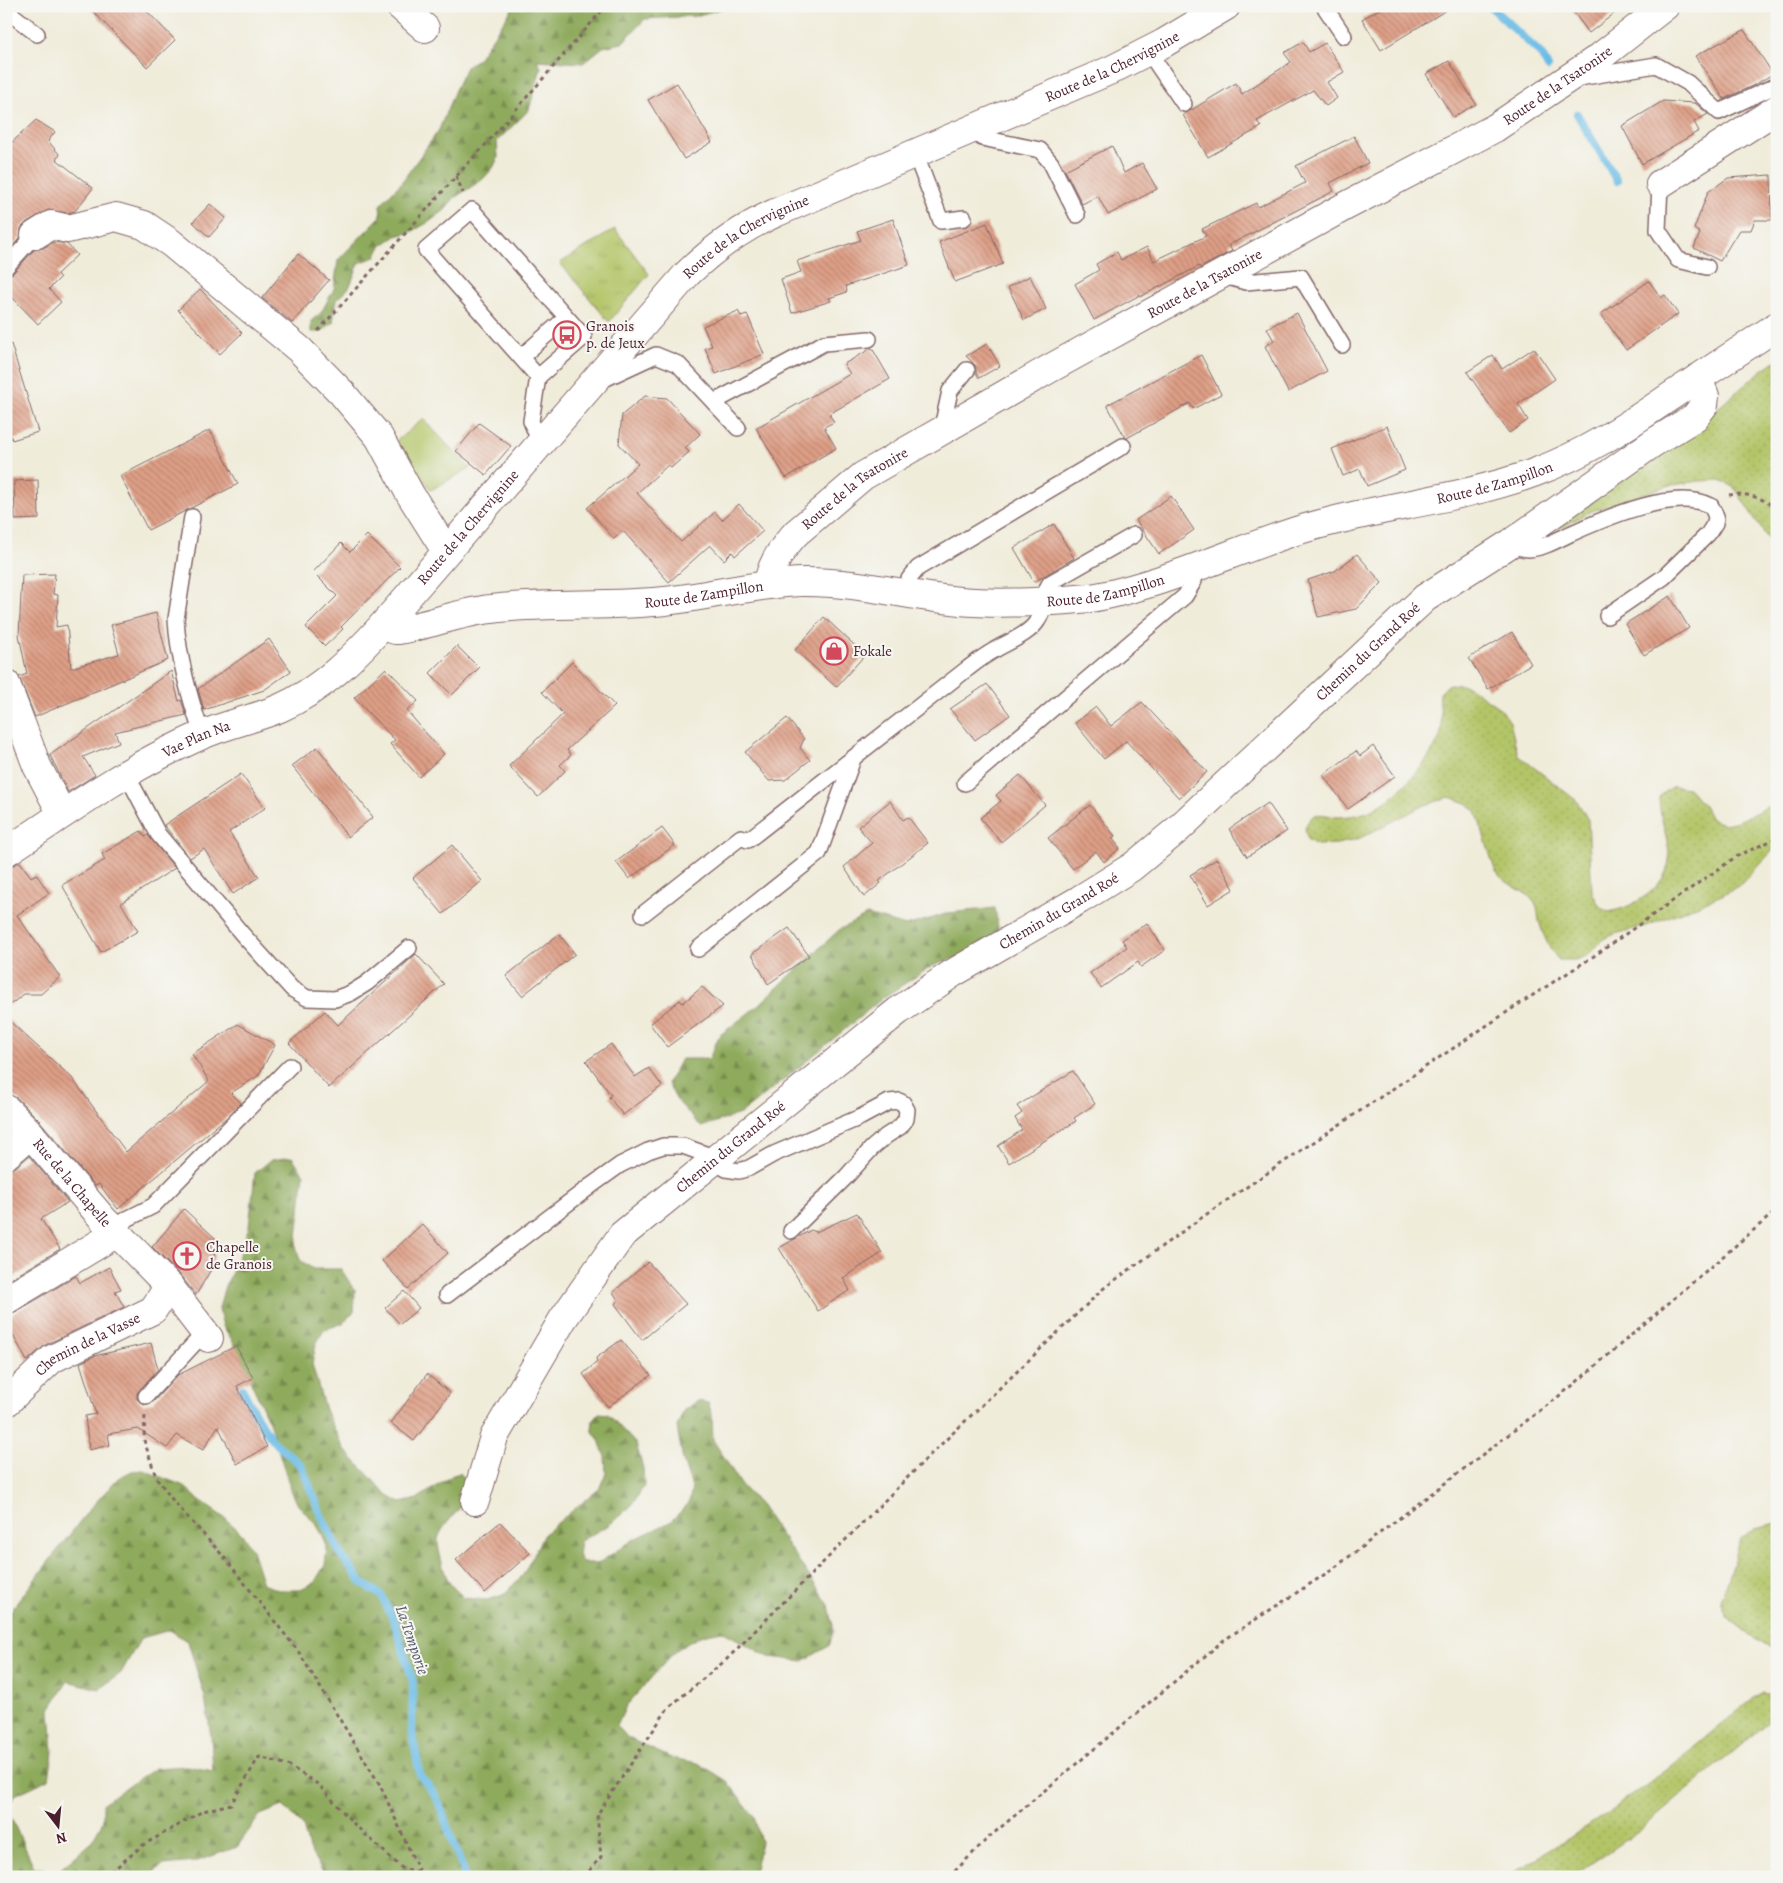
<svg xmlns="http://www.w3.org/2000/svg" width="1783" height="1883" font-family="Alegreya,serif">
	<defs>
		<pattern id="grass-dots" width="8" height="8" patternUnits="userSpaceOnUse" patternTransform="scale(1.25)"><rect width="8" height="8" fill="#b3c568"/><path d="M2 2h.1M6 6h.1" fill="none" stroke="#9ba95a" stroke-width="1.8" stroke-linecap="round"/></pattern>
		<pattern id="forest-firs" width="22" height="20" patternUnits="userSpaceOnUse" patternTransform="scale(1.25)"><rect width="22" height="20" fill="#8eaa5c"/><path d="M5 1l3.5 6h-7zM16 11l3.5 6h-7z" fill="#768a4c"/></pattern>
		<pattern id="park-tufts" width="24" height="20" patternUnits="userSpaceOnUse" patternTransform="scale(1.25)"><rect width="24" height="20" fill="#b3c568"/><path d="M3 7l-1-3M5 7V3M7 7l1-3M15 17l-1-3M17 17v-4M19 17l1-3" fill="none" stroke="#9ba95a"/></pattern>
		<pattern id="building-back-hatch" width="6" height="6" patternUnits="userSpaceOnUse" patternTransform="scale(1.25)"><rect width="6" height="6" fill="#de9f86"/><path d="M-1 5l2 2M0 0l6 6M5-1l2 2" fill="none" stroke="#b6816e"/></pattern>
	</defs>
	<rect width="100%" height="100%" fill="#f6f6f2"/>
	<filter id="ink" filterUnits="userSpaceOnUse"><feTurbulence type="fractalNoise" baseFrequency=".02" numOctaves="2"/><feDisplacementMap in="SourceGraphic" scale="10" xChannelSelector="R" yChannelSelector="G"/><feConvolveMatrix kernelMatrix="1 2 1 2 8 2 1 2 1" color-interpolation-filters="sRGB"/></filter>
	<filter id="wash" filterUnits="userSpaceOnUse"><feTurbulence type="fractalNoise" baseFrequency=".0096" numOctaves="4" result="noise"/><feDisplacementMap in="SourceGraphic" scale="20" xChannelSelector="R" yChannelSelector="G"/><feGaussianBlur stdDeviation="1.12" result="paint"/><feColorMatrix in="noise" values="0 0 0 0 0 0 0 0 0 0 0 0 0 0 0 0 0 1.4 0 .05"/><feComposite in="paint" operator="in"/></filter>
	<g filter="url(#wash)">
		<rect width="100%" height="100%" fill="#f0ecda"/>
		<g fill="url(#grass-dots)" stroke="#7e724a">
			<path d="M1777,360V553L1734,487L1720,480L1699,481L1667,486L1589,512L1563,527L1556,528L1696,427L1762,370Z"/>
			<path d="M1449,684L1468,686L1501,709L1510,722L1518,755L1577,801L1588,820L1592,892L1600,907L1608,912C1635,908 1672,884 1669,853C1667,834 1659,816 1659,797L1673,786L1688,788L1704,806L1711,819L1723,824L1735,822L1777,803V846L1740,885L1722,895L1649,925L1615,934L1604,939L1587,956L1575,960H1559C1549,949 1543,935 1539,921C1538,915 1538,907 1534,902C1526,889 1506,887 1495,870L1476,811L1467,803L1449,797L1423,806L1360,838L1337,844L1317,845L1308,840L1305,828C1306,825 1308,821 1311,818C1317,811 1328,816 1337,817C1345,817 1359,815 1367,812C1393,802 1428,764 1439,739C1445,726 1438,707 1440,693Z"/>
			<path d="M1777,1523V1651L1745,1632L1726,1617L1720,1601L1741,1539L1754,1528Z"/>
			<path d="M1762,1693L1773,1695L1777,1698V1715L1638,1832L1572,1877H1502L1507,1876C1563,1843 1618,1808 1669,1768C1700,1743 1729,1716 1762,1693Z"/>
		</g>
		<g fill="url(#forest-firs)" stroke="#6c6444" fill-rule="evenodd">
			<path d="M514,6H731L695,16L645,19L622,43L603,47L583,63L537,60L541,68L529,110L497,141L498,158L493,168L482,180L454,198L445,210L429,222L411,232L396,236L381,246L375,257L359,263L349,288L336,300L333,322L321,332H311V321L321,313L334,289L338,260L381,216L380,205L401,183L439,130L455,90L466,67L478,59Z"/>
			<path d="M995,908L1000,939L975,951L932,966L884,997L786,1078L740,1114L701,1127L676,1099L668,1083L681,1059H709L719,1036L760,1004L839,930L867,915L906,926L949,913Z"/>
			<path d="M292,1157L304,1174L296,1246L300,1260L313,1269H341L355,1291L354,1312L343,1323L324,1330L316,1344L312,1364L325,1410L344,1449L388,1496L401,1503L417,1499L453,1475L460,1473C485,1498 444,1516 438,1539C437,1546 444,1573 448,1580C451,1587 459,1592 464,1598L487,1600L503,1595L523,1575L544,1534L599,1489L606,1473L605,1457L599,1440L592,1430L593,1420L599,1413L608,1414L636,1444L643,1468L644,1486L632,1505L609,1525L580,1541L578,1555L583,1563L597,1564L633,1540L670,1522L689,1503L692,1488L683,1461L677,1427L684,1410L698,1401L708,1403L712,1414L713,1440L742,1486L760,1505L829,1605L834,1631L829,1646L803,1661L769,1657L722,1631L702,1635L676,1650L626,1706L617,1726L628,1738L671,1758L698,1763L727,1781L754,1816L761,1842L753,1877H326L309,1849L303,1826L283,1806L260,1815L237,1847L195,1862L163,1865L147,1877H6V1623L12,1609L88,1511L118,1478L132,1471L143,1470L184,1486L200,1501L226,1519L242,1534L252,1550L263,1584L278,1590H298L314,1583L325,1565L327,1547L323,1536L316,1524L298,1505L291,1490L270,1424L232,1340L223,1326L219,1309L224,1289L235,1266L249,1227L255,1173L271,1160ZM170,1630L188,1642L205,1697L211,1737L213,1771L187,1766L155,1768L103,1803V1821L90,1844L57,1872L34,1867L7,1809L15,1795L49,1779L53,1752L50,1709L68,1681L99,1689L121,1673L141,1638Z"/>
		</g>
		<path fill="url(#park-tufts)" stroke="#7e724a" d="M615,229L649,274L609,322L560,263Z"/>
		<path fill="#b3c568" stroke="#7e724a" d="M423,419L470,468L431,490L395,442Z"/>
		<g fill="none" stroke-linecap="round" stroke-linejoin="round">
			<g stroke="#6bbce6" stroke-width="8">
				<path d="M1490,6L1541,54L1548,67"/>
				<path d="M1577,114L1617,181"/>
				<path d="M242,1389L257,1417L272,1440L301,1465L322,1517L341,1555L362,1583L381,1595L394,1621L413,1682L412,1732L420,1775L437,1798L464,1872V1877"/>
			</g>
		</g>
		<g id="blocks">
			<g fill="url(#building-back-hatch)">
				<path d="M88,6H142L175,40L147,67Z"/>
				<path d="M1385,6H1453L1381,50L1362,19Z"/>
				<path d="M1569,6H1624L1589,33Z"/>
				<path d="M1744,30L1773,74L1754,85L1724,99L1695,56Z"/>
				<path d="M1303,42L1309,52L1325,43L1344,72L1327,82L1337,98L1326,106L1313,90L1257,121L1261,127L1208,157L1183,115L1236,83L1242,94L1291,62L1284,53Z"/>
				<path d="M1449,61L1476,104L1453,117L1426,74Z"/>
				<path d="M677,83L712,142L684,159L648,100Z"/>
				<path d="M1663,101L1695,103L1708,114L1694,122L1699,131L1642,164L1622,126Z"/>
				<path d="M36,120L55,132L48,141L60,155L56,159L93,188L75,211L68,213L48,210L27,222L21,228L20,238L6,253V148Z"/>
				<path d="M1354,136L1368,163L1330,183L1334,191L1229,245L1232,251L1200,268L1199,266L1140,297V295L1094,320L1075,284L1099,270L1096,264L1117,252L1121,260L1147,247L1154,261L1206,236L1202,229L1256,203L1258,207L1305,183L1296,166Z"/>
				<path d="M1112,146L1124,173L1142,163L1157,189L1108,215L1098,196L1082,204L1065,170Z"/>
				<path d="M1771,175L1772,220H1755L1751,230H1739L1720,261L1694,248L1700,233L1694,229L1708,192L1728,178Z"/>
				<path d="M210,204L226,218L209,237L193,222Z"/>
				<path d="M893,219L909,265L846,286L847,292L829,298L831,301L792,313L781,279L801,272L797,261L861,240L857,231Z"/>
				<path d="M987,223L1003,264L955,282L939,242Z"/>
				<path d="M54,242L67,244L77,255L57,274L60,278L49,289L61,302L38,324L6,291V276L13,273L34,250L43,248Z"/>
				<path d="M298,254L329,280L292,323L262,298Z"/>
				<path d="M1030,276L1046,309L1024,320L1008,287Z"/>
				<path d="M1649,281L1661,298L1665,295L1678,314L1626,350L1601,314Z"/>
				<path d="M200,289L242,333L220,354L178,310Z"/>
				<path d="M738,311L741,316L747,314L764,354L716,374L705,348L712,346L703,326Z"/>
				<path d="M1297,313L1327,371L1288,392L1265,346L1274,341L1267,328Z"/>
				<path d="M11,344L38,432L12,440L6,422V345Z"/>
				<path d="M987,344L1000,366L979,378L976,373V366L966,356Z"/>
				<path d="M872,348L890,379L829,414L834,422L824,427L836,448L786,478L756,428L850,374L844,364Z"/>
				<path d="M1534,348L1555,379L1518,404L1528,420L1509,433L1467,372L1493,355L1502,369Z"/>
				<path d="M1201,355L1221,394L1193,409L1190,403L1127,438L1125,437L1107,405Z"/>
				<path d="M645,396L667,398L700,434L685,448L689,452L671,468L668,465L637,493L681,542L715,512L722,520L739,504L763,531L735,556L732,552L724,560L710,545L669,582L623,531L614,539L587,508L638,464L619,444L622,415Z"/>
				<path d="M479,423L511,446L486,475L456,451Z"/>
				<path d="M1387,426L1405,470L1367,486L1360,469L1343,476L1332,449Z"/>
				<path d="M210,430L238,484L148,530L120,476Z"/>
				<path d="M38,480L39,519L15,520L14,481Z"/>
				<path d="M1171,496L1194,530L1159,554L1136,520Z"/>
				<path d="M1054,524L1074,558L1034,582L1014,548Z"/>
				<path d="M367,535L400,567L341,627L343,629L325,646L306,627L337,596L313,572L341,543L350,552Z"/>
				<path d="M1357,554L1382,583L1356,609L1318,617L1308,580L1335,571Z"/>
				<path d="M55,574L53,594L58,595L56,627L67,625L71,668L119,654L111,625L156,613L168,660L35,717L19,677L27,674L19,635L22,575Z"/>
				<path d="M1670,596L1689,628L1644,655L1625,624Z"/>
				<path d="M824,617L865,655L836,687L795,650Z"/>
				<path d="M1512,632L1531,664L1488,689L1469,658Z"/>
				<path d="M269,639L291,671L264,690L204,710L198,689Z"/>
				<path d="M457,646L479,668L452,695L430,673Z"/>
				<path d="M572,662L615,706L567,750L571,755L560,765L565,771L538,797L509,766L563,714L542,692Z"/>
				<path d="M386,668L418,701L407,711L444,754L419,777L390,744L395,740L354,698Z"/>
				<path d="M171,671L179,701L181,700L186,715L115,732L119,742L83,757L95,775L68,792L50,755Z"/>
				<path d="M987,684L1010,715L975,740L950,709Z"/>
				<path d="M1142,702L1207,772L1179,798L1126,741L1104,759L1075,723L1096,707L1111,726Z"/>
				<path d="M787,718L804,739L800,748L810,760L785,780L769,781L745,752Z"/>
				<path d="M1373,746L1395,776L1348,809L1323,775L1356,751L1360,756Z"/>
				<path d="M317,747L373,817L348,837L292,766Z"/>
				<path d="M241,774L265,808L229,832L259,877L233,894L204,849L190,858L164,825Z"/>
				<path d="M1020,775L1045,805L1001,842L980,818L1001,801L996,795Z"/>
				<path d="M890,801L903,820L908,817L928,843L879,881L881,883L864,897L844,867L872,843L858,827Z"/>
				<path d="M1268,803L1287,831L1247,857L1229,829Z"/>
				<path d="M1090,805L1115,836L1112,838L1120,848L1104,862L1096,851L1073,869L1048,838Z"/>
				<path d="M662,828L675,845L629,879L616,862Z"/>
				<path d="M141,831L145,837L148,835L175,868L121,903L138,931L101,952L62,885L105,860L102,854Z"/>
				<path d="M452,845L482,881L443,914L413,878Z"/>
				<path d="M1217,859L1234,889L1208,905L1190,875Z"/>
				<path d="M20,862L31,877L36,874L49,893L17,915L60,977L41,994H24L6,1008V868Z"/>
				<path d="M1147,923L1165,950L1141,967L1138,962L1101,988L1090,973L1127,947L1122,940Z"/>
				<path d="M789,928L809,956L768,984L752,954Z"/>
				<path d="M559,934L575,954L522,996L506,976Z"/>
				<path d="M416,954L444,984L329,1088L289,1043L325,1011L338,1025Z"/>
				<path d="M702,987L723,1006L667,1047L650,1024L680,1000L683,1003Z"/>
				<path d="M6,1018L72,1078L126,1152L209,1081L192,1054L238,1024L275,1045L258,1076L231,1093L241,1103L227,1117L118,1209L99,1184L95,1186L39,1120L17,1098L6,1094Z"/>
				<path d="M611,1044L635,1077L649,1068L662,1086L623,1115L609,1097L611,1095L586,1061Z"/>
				<path d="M1073,1071L1095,1104L1074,1118L1076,1121L1009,1163L998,1146L1022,1130L1015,1118L1022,1113L1017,1106Z"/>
				<path d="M29,1156L68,1202L41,1219L60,1249L6,1282V1170L16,1167Z"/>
				<path d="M184,1209L216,1239L213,1266L196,1295L180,1275L152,1247Z"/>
				<path d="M857,1213L882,1253L843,1278L850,1290L818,1311L779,1248L811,1230L816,1232Z"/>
				<path d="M422,1224L448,1253L408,1289L382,1261Z"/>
				<path d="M648,1262L686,1304L642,1340L615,1304L618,1300L613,1292Z"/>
				<path d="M109,1267L121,1289L115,1291L124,1307L45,1345L27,1361L6,1322V1316L14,1313L76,1276L80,1283Z"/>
				<path d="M404,1291L419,1308L400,1324L385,1308Z"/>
				<path d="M621,1340L651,1375L608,1407L583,1374L597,1362L596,1358Z"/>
				<path d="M151,1343L158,1369L137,1393V1399L144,1405L153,1402L178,1375L236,1346L253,1378L237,1386L267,1447L237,1464L218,1426L203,1450L177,1435L167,1448L138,1429L108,1434L110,1445L89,1450L85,1416L96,1414L80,1363L94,1356Z"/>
				<path d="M427,1374L450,1393L414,1441L391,1423Z"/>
				<path d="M500,1522L530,1553L485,1593L456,1560Z"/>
			</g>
		</g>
	</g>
	<g filter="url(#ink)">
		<use href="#blocks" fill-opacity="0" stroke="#846768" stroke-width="1"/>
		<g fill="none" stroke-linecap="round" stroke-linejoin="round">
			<g stroke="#846768" stroke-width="18">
				<g id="lane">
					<path d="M1324,6L1344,36"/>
					<path d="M6,10L37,34"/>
					<path d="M1148,51L1184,104"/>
					<path d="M1579,78L1656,65L1688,83L1719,112L1777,85"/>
					<path d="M974,129L982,138L1040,150L1051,163L1077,215"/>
					<path d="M915,153L941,221L964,218"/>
					<path d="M1660,184L1658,230L1678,260L1707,267"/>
					<path d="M6,267L35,235"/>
					<path d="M1221,275L1246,282L1301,277L1342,345"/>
					<path d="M521,357L566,318"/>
					<path d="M538,377L426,250L472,210L584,337L538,377L531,421L540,443"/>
					<path d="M602,380L656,355L678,364L738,428"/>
					<path d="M714,402L824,343L869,339"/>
					<path d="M941,432L950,391L967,370"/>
					<path d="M192,517L176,619C178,658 190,698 202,735"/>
					<path d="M1511,543C1517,547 1522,549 1529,549C1544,548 1559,539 1572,533C1606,518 1675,487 1711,506L1716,516L1715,523L1708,534L1664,577L1607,616"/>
					<path d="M904,593L909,579L918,568L1123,446"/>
					<path d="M127,775L158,834L243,935L292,989L307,998L335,999L351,993L367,983L409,948"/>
					<path d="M965,783L1185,596L1194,581L1192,569"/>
					<path d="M643,914L741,837L748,840L967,669C975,663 984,656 993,651C1007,642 1029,635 1038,620C1046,609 1042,594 1050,583L1134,535"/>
					<path d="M698,949L819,853L853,759"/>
					<path d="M111,1227L153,1206L290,1066"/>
					<path d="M447,1295L592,1185L620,1165L648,1151L663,1146H683L705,1154L726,1169L739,1171L749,1168L774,1154L861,1117L889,1102L899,1101L903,1103L907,1110L906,1119L900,1127L886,1136L872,1148L846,1177L791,1231"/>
					<path d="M146,1396L205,1332"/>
				</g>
			</g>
			<g stroke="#846768" stroke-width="30">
				<g id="street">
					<path d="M400,6L425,28"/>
					<path d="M1660,184L1777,109"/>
					<path d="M35,235L51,225L68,229L116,217L144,225L171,243L300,350L342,393L379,437L410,494L446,551"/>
					<path id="s1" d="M768,585C770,566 783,547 796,533L863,476L1049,369L1220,275L1344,207L1495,128L1600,57L1665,6"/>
					<path id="s2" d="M383,625L395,630H399C430,625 460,612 491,609C549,602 607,607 665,601C710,596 755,584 801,582C855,581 907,596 960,601C1003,605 1047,602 1090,598C1113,595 1138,587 1160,580C1206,565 1250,546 1296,531C1375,506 1458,501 1536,472C1584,454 1626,427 1668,398C1704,374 1741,350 1777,326"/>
					<path d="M6,684L37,766L62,814"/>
					<path id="s3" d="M6,1109L28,1131L103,1219L169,1286L209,1338"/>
					<path d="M6,1155L31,1134"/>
					<path d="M6,1300L117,1233"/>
					<path id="s4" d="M6,1403L52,1359L153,1310L169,1286"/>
					<path id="s5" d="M475,1501L494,1437L563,1319L622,1235L898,1011L953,973L1079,900L1132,867L1177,830L1425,598L1511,543L1653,443L1695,417L1704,405L1705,396L1698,378"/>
				</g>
			</g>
			<g stroke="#846768" stroke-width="30">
				<g id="secondary">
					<path id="s6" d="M6,852C60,817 113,778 170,750C185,743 200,735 215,730C236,722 259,717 280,708C321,690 353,658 383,625L687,274C714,248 742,228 775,213L1111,70L1164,43L1226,6"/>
				</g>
			</g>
			<g stroke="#846768" stroke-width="3" stroke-dasharray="4 4" stroke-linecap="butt">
				<path d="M456,176L463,193"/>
				<path d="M318,331L470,161L480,151L606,6"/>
				<path d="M1729,495C1745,492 1764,498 1777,509"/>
				<path d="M145,1416L144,1440L156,1477L174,1502L224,1557L298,1651L380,1785L419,1871"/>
				<path d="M105,1877L143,1845L203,1811L231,1804L259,1757L288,1765L319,1785L354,1824L403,1869L419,1871L421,1877"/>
				<path d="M584,1877L601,1857L597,1815L668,1708L727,1659L930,1455L1104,1288L1211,1211L1513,1008L1594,956L1737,856L1777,838"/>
				<path d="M949,1877L988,1838L1224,1640L1333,1569L1572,1386L1777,1210"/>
			</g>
			<use href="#lane" stroke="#fff" stroke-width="15"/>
			<use href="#street" stroke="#fff" stroke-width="28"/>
			<use href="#secondary" stroke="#fff" stroke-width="28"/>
		</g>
	</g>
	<defs>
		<g id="bus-ring" transform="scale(1.4375)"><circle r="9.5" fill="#f6f6f2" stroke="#d1495b" stroke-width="1.5"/><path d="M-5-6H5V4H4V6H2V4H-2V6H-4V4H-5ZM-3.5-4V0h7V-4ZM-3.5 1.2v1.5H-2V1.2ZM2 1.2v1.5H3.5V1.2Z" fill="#d1495b"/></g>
		<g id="shop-ring" transform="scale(1.4375)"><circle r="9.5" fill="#f6f6f2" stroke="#d1495b" stroke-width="1.5"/><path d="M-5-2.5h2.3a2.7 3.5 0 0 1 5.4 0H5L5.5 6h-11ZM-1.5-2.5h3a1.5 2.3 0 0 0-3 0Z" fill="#d1495b"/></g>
		<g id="church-ring" transform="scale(1.4375)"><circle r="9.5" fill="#f6f6f2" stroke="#d1495b" stroke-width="1.5"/><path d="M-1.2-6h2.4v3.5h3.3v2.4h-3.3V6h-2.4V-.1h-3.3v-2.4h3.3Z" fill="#d1495b"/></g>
	</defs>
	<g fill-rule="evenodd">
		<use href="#bus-ring" x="567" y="335"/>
		<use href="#shop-ring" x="834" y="651"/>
		<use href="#church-ring" x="187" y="1256"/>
	</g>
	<g text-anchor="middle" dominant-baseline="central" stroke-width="4" stroke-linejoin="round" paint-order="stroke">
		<g font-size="15" fill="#4a1f2b" stroke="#f6f6f2">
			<text stroke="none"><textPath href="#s6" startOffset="1384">Route de la Chervignine</textPath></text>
			<text stroke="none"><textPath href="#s1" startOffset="945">Route de la Tsatonire</textPath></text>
			<text stroke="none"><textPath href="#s6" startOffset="979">Route de la Chervignine</textPath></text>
			<text stroke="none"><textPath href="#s1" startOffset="540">Route de la Tsatonire</textPath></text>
			<text stroke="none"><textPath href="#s2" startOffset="1135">Route de Zampillon</textPath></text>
			<text stroke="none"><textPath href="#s1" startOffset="134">Route de la Tsatonire</textPath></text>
			<text stroke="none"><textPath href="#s6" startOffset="574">Route de la Chervignine</textPath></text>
			<text stroke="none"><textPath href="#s2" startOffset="730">Route de Zampillon</textPath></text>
			<text stroke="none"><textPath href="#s2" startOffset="325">Route de Zampillon</textPath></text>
			<text stroke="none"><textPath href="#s5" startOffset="1256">Chemin du Grand Roé</textPath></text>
			<text stroke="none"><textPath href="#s6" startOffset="222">Vae Plan Na</textPath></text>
			<text stroke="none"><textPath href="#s5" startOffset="851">Chemin du Grand Roé</textPath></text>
			<text stroke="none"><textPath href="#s5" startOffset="446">Chemin du Grand Roé</textPath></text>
			<text stroke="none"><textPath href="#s3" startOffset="99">Rue de la Chapelle</textPath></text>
			<text stroke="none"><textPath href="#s4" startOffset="102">Chemin de la Vasse</textPath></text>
		</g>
		<g font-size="15" fill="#4a1f2b" stroke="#f6f6f2" text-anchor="start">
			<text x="586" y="326">Granois<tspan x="586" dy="17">p. de Jeux</tspan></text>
			<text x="853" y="651">Fokale</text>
			<text x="206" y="1247">Chapelle<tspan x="206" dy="17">de Granois</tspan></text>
		</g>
		<g font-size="16" font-style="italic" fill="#56566c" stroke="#f6f6f2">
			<text transform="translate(412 1640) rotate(71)">La Temporie</text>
		</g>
	</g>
	<rect width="1783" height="1883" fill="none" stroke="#f6f6f2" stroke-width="25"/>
	<g transform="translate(58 1826) rotate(164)" stroke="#f6f6f2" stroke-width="4" paint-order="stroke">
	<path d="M0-4L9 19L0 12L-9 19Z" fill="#4a1f2b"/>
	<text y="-8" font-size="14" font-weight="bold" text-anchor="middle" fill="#4a1f2b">N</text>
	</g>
</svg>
